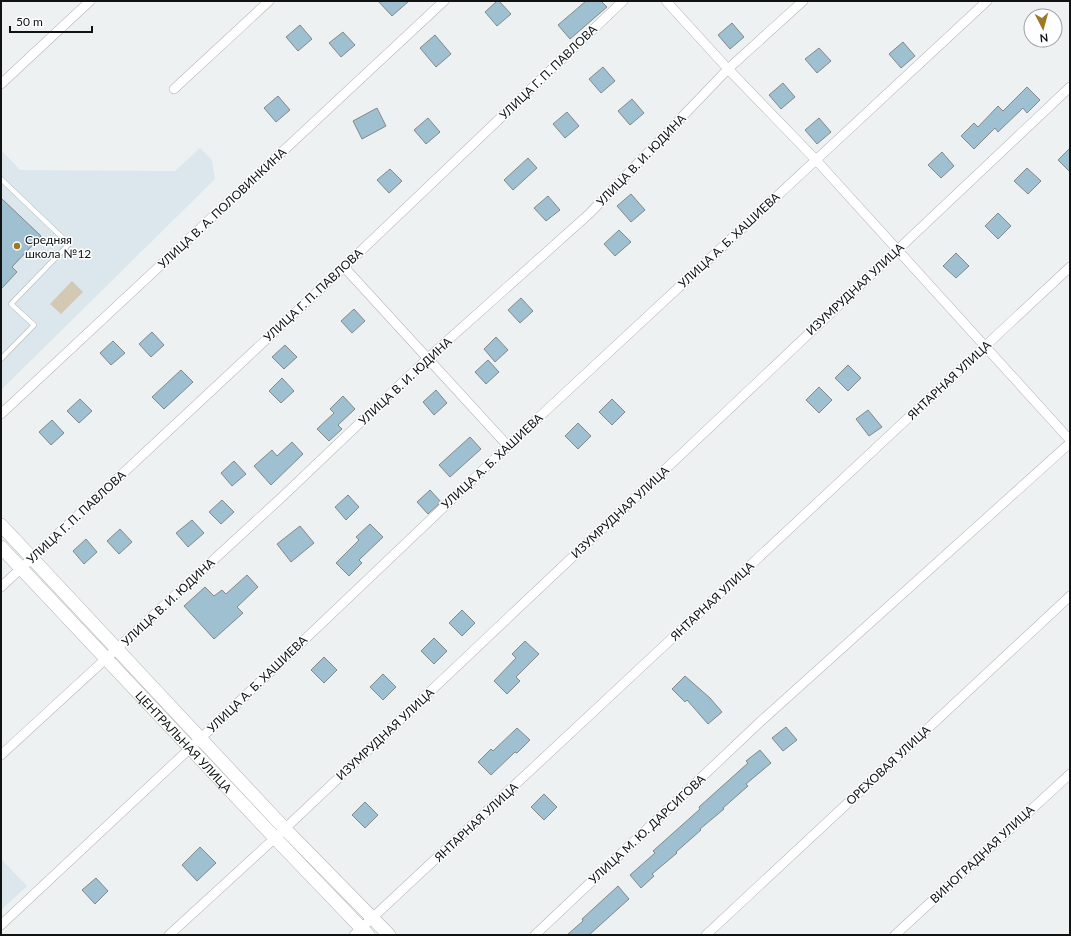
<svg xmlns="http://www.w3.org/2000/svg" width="1071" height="936" font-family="Lato,sans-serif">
	<rect width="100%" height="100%" fill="#edf1f2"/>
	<g fill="#dce7ed">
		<path d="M200,148L212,160L215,179L1,390V150L20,170L175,171Z"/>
		<path d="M1,859L27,886L1,910Z"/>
	</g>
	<path fill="#d2c8b3" d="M72,281L83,292L61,314L50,304Z"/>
	<g fill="#9fc0d1" stroke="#858889">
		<path d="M378,1H409L392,16Z"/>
		<path d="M497,1H499L511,14L497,26L485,12Z"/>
		<path d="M586,1H601L607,7L570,39L558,25Z"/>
		<path d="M732,23L744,37L730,49L718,35Z"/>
		<path d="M300,25L312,39L298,51L286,37Z"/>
		<path d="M343,32L355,45L341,57L329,43Z"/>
		<path d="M435,35L451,54L436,67L420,48Z"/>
		<path d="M903,42L915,56L901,68L889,54Z"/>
		<path d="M819,48L831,61L817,73L805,59Z"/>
		<path d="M603,67L615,81L601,93L589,79Z"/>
		<path d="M783,83L795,97L781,109L769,95Z"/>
		<path d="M1027,87L1040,100L1027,113L1023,108L998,132L995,128L974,149L961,136L974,123L978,127L998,106L1003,111Z"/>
		<path d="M278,96L290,110L276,122L264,108Z"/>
		<path d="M632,99L644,113L630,125L618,111Z"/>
		<path d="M377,108L386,126L362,139L353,121Z"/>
		<path d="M567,112L579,126L565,138L553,124Z"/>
		<path d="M428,118L440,132L426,144L414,130Z"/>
		<path d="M819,118L831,132L817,144L805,130Z"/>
		<path d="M1070,148V172L1058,160Z"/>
		<path d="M942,152L954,166L941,178L928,165Z"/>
		<path d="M528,158L537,168L513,190L504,180Z"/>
		<path d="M1027,168L1041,181L1028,194L1014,181Z"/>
		<path d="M390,169L402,181L389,193L377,180Z"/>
		<path d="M631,194L645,210L631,222L617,206Z"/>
		<path d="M548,196L560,210L546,221L534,208Z"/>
		<path d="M1,198L41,236L12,267L17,272L1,289Z"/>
		<path d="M998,213L1011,226L998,239L985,226Z"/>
		<path d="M619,230L631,242L615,256L604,244Z"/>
		<path d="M956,253L969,266L956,278L943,266Z"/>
		<path d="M521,298L533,311L520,323L508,310Z"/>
		<path d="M354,309L365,321L352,333L341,321Z"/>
		<path d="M152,332L164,345L151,357L139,344Z"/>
		<path d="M496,337L508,350L495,362L484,349Z"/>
		<path d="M113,341L125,353L111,365L100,353Z"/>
		<path d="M285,345L297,357L284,369L272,357Z"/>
		<path d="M488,360L499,372L486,384L475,372Z"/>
		<path d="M848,365L861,378L848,391L835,378Z"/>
		<path d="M181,370L193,382L164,409L152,397Z"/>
		<path d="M282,378L294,391L281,403L269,391Z"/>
		<path d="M819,387L832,400L819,413L806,400Z"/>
		<path d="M436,390L447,403L434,415L423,402Z"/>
		<path d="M343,396L355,409L338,425L342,429L329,441L317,429L334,413L330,409Z"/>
		<path d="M80,399L92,411L79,423L67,411Z"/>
		<path d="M612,399L625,412L612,425L599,412Z"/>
		<path d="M868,410L882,427L869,436L856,419Z"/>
		<path d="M52,420L64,433L51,445L39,432Z"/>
		<path d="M578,423L591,436L578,449L565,436Z"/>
		<path d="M470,437L481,449L450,477L439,465Z"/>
		<path d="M292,442L303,454L271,485L254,466L272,450L277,456Z"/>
		<path d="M234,461L246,474L232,486L221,473Z"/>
		<path d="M430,490L441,502L428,514L417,502Z"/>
		<path d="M348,495L359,507L346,520L335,507Z"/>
		<path d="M222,500L234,512L221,524L209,512Z"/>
		<path d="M192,520L204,533L188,547L176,533Z"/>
		<path d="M370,524L383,537L359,560L362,563L349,576L336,563L359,540L356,537Z"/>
		<path d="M300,526L314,543L291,562L277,544Z"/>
		<path d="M120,529L132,542L119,554L107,541Z"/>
		<path d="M86,539L97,552L84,564L73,551Z"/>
		<path d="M247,575L258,587L237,607L243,613L214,639L184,606L205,587L214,596L222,590L226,594Z"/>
		<path d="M462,610L475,623L462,636L449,623Z"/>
		<path d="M434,638L447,651L434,664L421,651Z"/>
		<path d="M525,641L539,654L516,677L520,681L507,694L494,681L516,658L512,654Z"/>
		<path d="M324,657L337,670L324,683L311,670Z"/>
		<path d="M383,674L396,687L383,700L370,687Z"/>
		<path d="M685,676L710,698L722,712L708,724L687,700L685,702L672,689Z"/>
		<path d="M786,727L797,740L783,751L772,738Z"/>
		<path d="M517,728L530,740L517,753L515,752L491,775L478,762L491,749L493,751Z"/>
		<path d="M760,750L771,763L746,784L748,786L723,808L724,809L700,829L701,830L676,852L677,853L652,874L654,876L641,888L630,875L655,853L653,851L700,809L699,807L748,763L746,761Z"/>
		<path d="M544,794L557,807L544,820L531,807Z"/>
		<path d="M365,802L378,815L365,828L352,815Z"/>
		<path d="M200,847L216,863L197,881L182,865Z"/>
		<path d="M96,878L108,891L95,904L82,890Z"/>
		<path d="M618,886L629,899L589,935H567L583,921L582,919Z"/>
	</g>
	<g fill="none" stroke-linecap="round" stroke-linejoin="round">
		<g stroke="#b1b4b6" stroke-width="5.5">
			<path id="lane" d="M1,179L69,244L11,304L34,325L1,359"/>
		</g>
		<g stroke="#b1b4b6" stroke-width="10">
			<g id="street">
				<path d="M666,1L728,69L816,160L1070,440"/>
				<path d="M1,84L90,1"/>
				<path d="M174,89L269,1"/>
				<path d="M344,267L508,446"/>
				<path d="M1,414L444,1"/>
				<path d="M1,587L344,267L623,1"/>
				<path d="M1,755L282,497L428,358L589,214L728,69L803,1"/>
				<path d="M1,925L201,738L508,446L987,1"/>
				<path d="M169,935L275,838L1070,87"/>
				<path d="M354,935L1070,267"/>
				<path d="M535,935L760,722L1070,443"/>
				<path d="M706,935L1070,596"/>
				<path d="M895,935L1070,774"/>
			</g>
		</g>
		<g stroke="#b1b4b6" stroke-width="14">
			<g id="secondary">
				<path d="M1,525L285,829L389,935"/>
				<path id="s1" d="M1,547L275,838L368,935"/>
			</g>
		</g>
		<use href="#lane" stroke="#fff" stroke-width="4.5"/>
		<use href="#street" stroke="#fff" stroke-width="9"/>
		<use href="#secondary" stroke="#fff" stroke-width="13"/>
	</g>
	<circle fill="#9c7924" stroke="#fcfeff" stroke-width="1.5" cx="17" cy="246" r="4"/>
	<g text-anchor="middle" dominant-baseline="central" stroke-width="3" stroke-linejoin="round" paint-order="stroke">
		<g font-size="12" fill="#111212" stroke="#fcfeff">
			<text transform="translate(548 72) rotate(-44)">УЛИЦА Г. П. ПАВЛОВА</text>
			<text transform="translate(641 160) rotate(-46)">УЛИЦА В. И. ЮДИНА</text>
			<text transform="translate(222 208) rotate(-43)">УЛИЦА В. А. ПОЛОВИНКИНА</text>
			<text transform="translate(729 240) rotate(-43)">УЛИЦА А. Б. ХАШИЕВА</text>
			<text transform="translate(855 289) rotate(-43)">ИЗУМРУДНАЯ УЛИЦА</text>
			<text transform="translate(313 295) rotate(-43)">УЛИЦА Г. П. ПАВЛОВА</text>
			<text transform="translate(949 380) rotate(-43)">ЯНТАРНАЯ УЛИЦА</text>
			<text transform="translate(405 381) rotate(-43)">УЛИЦА В. И. ЮДИНА</text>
			<text transform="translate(492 461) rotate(-43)">УЛИЦА А. Б. ХАШИЕВА</text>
			<text transform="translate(620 512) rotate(-43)">ИЗУМРУДНАЯ УЛИЦА</text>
			<text transform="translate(76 517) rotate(-43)">УЛИЦА Г. П. ПАВЛОВА</text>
			<text transform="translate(712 601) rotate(-43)">ЯНТАРНАЯ УЛИЦА</text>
			<text transform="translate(168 602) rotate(-43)">УЛИЦА В. И. ЮДИНА</text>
			<text transform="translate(257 684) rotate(-44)">УЛИЦА А. Б. ХАШИЕВА</text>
			<text transform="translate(385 734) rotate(-43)">ИЗУМРУДНАЯ УЛИЦА</text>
			<text stroke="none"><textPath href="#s1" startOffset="267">ЦЕНТРАЛЬНАЯ УЛИЦА</textPath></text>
			<text transform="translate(888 765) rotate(-43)">ОРЕХОВАЯ УЛИЦА</text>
			<text transform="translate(476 822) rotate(-43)">ЯНТАРНАЯ УЛИЦА</text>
			<text transform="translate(647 829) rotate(-43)">УЛИЦА М. Ю. ДАРСИГОВА</text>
			<text transform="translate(982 854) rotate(-43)">ВИНОГРАДНАЯ УЛИЦА</text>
		</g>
		<g font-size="12" fill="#111212" stroke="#fcfeff" text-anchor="start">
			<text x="25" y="239">Средняя<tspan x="25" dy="14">школа №12</tspan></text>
		</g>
	</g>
	<rect width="1071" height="936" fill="none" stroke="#111212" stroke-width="4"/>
	<g transform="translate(1043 28) rotate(174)"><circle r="19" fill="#fcfeff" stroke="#9ea0a0"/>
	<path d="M0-3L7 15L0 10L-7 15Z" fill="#9c7924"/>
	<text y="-6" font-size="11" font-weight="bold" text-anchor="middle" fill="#111212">N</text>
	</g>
	<path d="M10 26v6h82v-6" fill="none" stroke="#111212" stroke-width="2"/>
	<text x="16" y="26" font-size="12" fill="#111212" stroke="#fcfeff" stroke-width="3" paint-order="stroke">50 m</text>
</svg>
